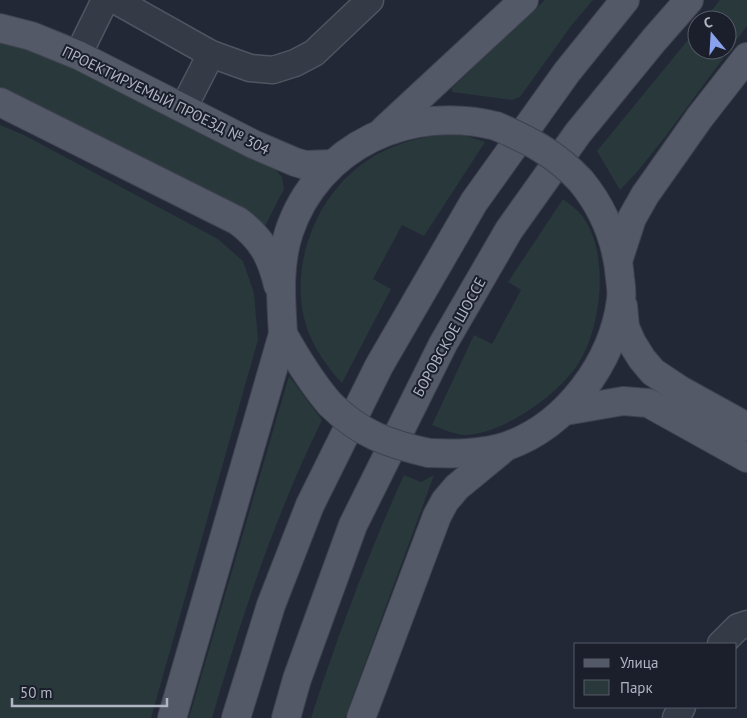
<svg xmlns="http://www.w3.org/2000/svg" width="747" height="718" font-family="'PT Sans',sans-serif">
	<rect width="100%" height="100%" fill="#222836"/>
	<g fill="#28383b">
		<path d="M545,0H593L571,26L520,97L512,100L452,92V88Z"/>
		<path d="M720,0H747V26L665,137L637,172L620,190L597,151L697,29V50H727V20H704Z"/>
		<path d="M0,41L45,55L87,74L271,165L282,177L284,189L265,226L49,113L0,89Z"/>
		<path d="M0,125L24,135L218,239L243,261L254,293L258,340L151,718H0Z"/>
		<path d="M448,134L466,136L485,142L424,236L402,225L373,279L391,289L342,383C329,369 318,354 310,336C286,279 310,206 357,168C382,147 416,137 448,134Z"/>
		<path d="M563,199C571,205 578,210 583,217C609,253 602,322 581,359C564,391 502,436 464,435C453,434 442,429 432,425L474,335L492,344L521,290L508,282Z"/>
		<path d="M289,376L322,420C275,516 242,616 212,718H189Z"/>
		<path d="M404,475L421,482L434,475L345,718H311C338,635 368,554 404,475Z"/>
	</g>
	<g fill="none" stroke-linecap="round" stroke-linejoin="round">
		<g stroke="#505561" stroke-width="29">
			<g id="minor">
				<path d="M115,0L211,54L250,68L273,70L295,63L314,53L370,0"/>
				<path d="M78,55L105,0"/>
				<path d="M184,107L211,54"/>
				<path d="M721,644L738,627L747,624"/>
				<path d="M676,718L682,707"/>
			</g>
		</g>
		<g stroke="#3f4350" stroke-width="30">
			<g id="major">
				<path d="M0,28L31,36L78,55L253,144L295,162L305,165L332,164"/>
				<path d="M0,102L238,221C262,239 271,256 278,285"/>
				<path d="M384,130L524,0"/>
				<path d="M618,261L632,218L645,195L700,117L747,57"/>
				<path d="M623,306L625,327L632,343L642,359L653,372L680,390L747,427"/>
				<path d="M283,334C297,359 311,382 330,404"/>
				<path d="M565,411L623,401L648,403L747,458"/>
				<path d="M429,453C455,454 482,454 507,446C567,425 613,362 621,300C622,293 621,285 620,278C617,242 604,209 581,181"/>
				<path d="M172,718L283,334C281,299 278,265 289,232C318,145 411,104 496,126"/>
				<path d="M236,718L271,605L310,505L379,366L474,202L567,72L625,0"/>
				<path d="M286,718L297,679L353,525L443,344L509,230L578,133L654,40L689,0"/>
				<path d="M361,718L437,516L445,501L457,487L503,449"/>
			</g>
		</g>
		<use href="#minor" stroke="#353a47" stroke-width="26"/>
		<use href="#major" stroke="#535967" stroke-width="28"/>
		<g stroke="#3f4350" stroke-width="30" stroke-linecap="butt">
			<g id="major-bridge">
				<path d="M496,126C529,140 556,154 581,181"/>
				<path d="M330,404C360,434 389,444 429,453"/>
			</g>
		</g>
		<use href="#major-bridge" stroke="#535967" stroke-width="28"/>
	</g>
	<g text-anchor="middle" dominant-baseline="central" stroke-width="4" stroke-linejoin="round" paint-order="stroke">
		<g font-size="15" fill="#b0b5c3" stroke="#1b1f2b">
			<text transform="translate(166 100) rotate(26)">ПРОЕКТИРУЕМЫЙ ПРОЕЗД № 304</text>
			<text transform="translate(449 337) rotate(-61)">БОРОВСКОЕ ШОССЕ</text>
		</g>
	</g>
	<rect x="574" y="643" width="162" height="65" fill="#1b1f2b" stroke="#575b68"/>
	<rect x="584" y="659" width="25" height="8" fill="#535967" stroke="#575b68"/>
	<text x="620" y="668" font-size="15" fill="#b0b5c3">Улица</text>
	<rect x="584" y="680" width="25" height="15" fill="#28383b" stroke="#575b68"/>
	<text x="620" y="693" font-size="15" fill="#b0b5c3">Парк</text>
	<g transform="translate(712 35) rotate(342)"><circle r="24" fill="#1b1f2b" stroke="#575b68"/>
	<path d="M0-4L9 19L0 12L-9 19Z" fill="#8aa2ee"/>
	<text y="-8" font-size="14" font-weight="bold" text-anchor="middle" fill="#b0b5c3">С</text>
	</g>
	<path d="M12 698v8h155v-8" fill="none" stroke="#b0b5c3" stroke-width="2.5"/>
	<text x="20" y="698" font-size="15" fill="#b0b5c3" stroke="#1b1f2b" stroke-width="4" paint-order="stroke">50 m</text>
</svg>
